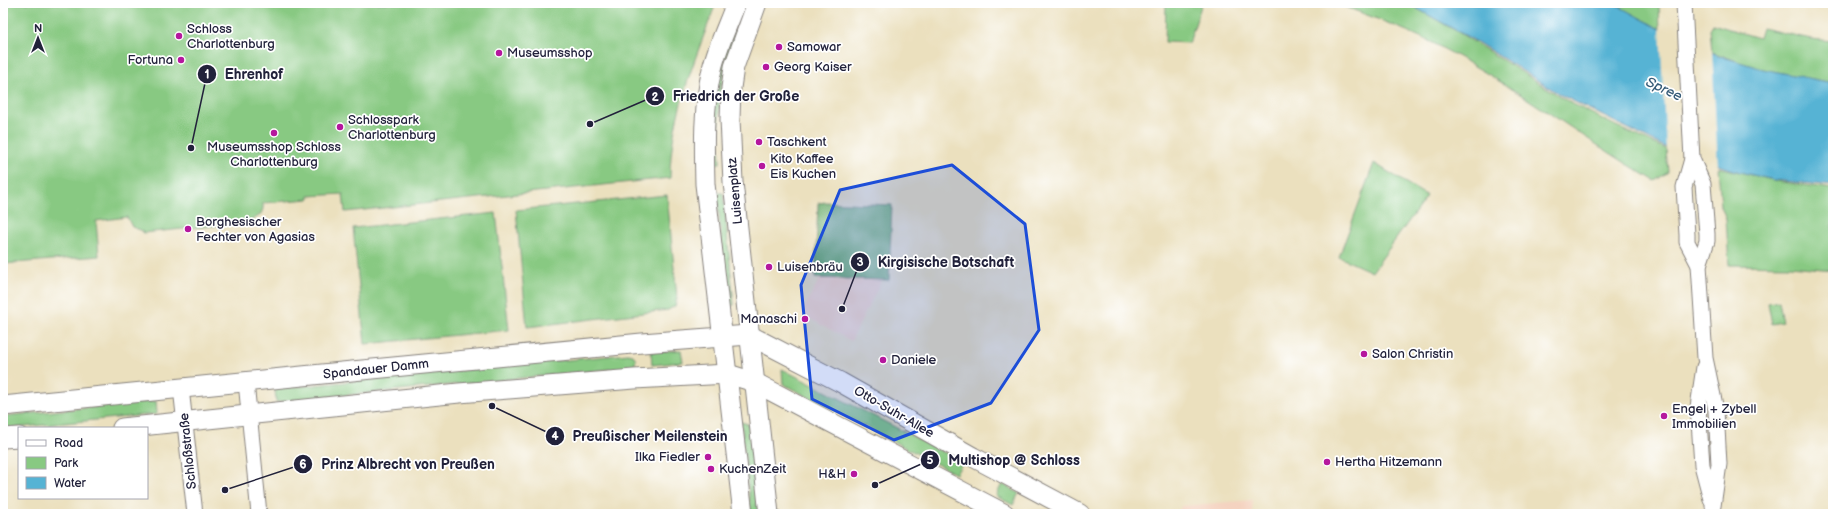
<svg xmlns="http://www.w3.org/2000/svg" width="1836" height="517" font-family="'Balsamiq Sans',sans-serif">
	<rect width="100%" height="100%" fill="#fff"/>
	<filter id="ink" filterUnits="userSpaceOnUse"><feTurbulence type="fractalNoise" baseFrequency=".025" numOctaves="2"/><feDisplacementMap in="SourceGraphic" scale="8" xChannelSelector="R" yChannelSelector="G"/><feConvolveMatrix kernelMatrix="1 2 1 2 8 2 1 2 1" color-interpolation-filters="sRGB"/></filter>
	<filter id="wash" filterUnits="userSpaceOnUse"><feTurbulence type="fractalNoise" baseFrequency=".012" numOctaves="4" result="noise"/><feDisplacementMap in="SourceGraphic" scale="16" xChannelSelector="R" yChannelSelector="G"/><feGaussianBlur stdDeviation="0.9" result="paint"/><feColorMatrix in="noise" values="0 0 0 0 0 0 0 0 0 0 0 0 0 0 0 0 0 1.4 0 .05"/><feComposite in="paint" operator="in"/></filter>
	<g filter="url(#wash)">
		<rect width="100%" height="100%" fill="#ebe0be"/>
		<g fill="#f4d3c0">
			<path d="M820,278L882,280L851,341L801,314Z"/>
			<path d="M1253,500L1252,514H1179L1181,506Z"/>
		</g>
		<g fill="#88c982" stroke="#55765e">
			<path d="M3,3H716C695,60 670,117 670,178L345,212L343,194L309,196V199L263,203C264,212 260,217 251,220V222L143,233V231L132,227L127,217L96,221L99,256L3,264Z"/>
			<path d="M744,3H750C739,31 726,60 721,90C717,114 719,139 720,163L715,164C712,131 711,96 721,63C727,43 736,23 744,3Z"/>
			<path d="M1166,3H1202L1189,43L1165,42Z"/>
			<path d="M1335,3H1407L1458,32L1569,102L1616,126L1666,149L1668,172L1655,181C1579,136 1509,82 1431,42C1400,27 1367,15 1335,3Z"/>
			<path d="M1613,3H1655L1659,5L1660,30Z"/>
			<path d="M1713,24L1759,38L1762,28L1811,39L1833,41V83L1757,68L1712,52L1710,29Z"/>
			<path d="M1374,163L1427,196L1372,272L1339,257Z"/>
			<path d="M1718,167L1782,182L1833,189V270L1790,266L1729,265L1726,219L1721,206Z"/>
			<path d="M717,193H723L734,305L728,306Z"/>
			<path d="M667,195L677,298L675,306L668,310L527,327L516,210Z"/>
			<path d="M496,213L509,330L365,344L353,228Z"/>
			<path d="M1779,301L1783,322L1772,324L1768,303Z"/>
			<path d="M681,350L683,362L652,365L651,352Z"/>
			<path d="M628,354L633,355L636,359L635,364L632,367L276,402L275,389Z"/>
			<path d="M782,369L963,462L956,474L783,384Z"/>
			<path d="M156,401L157,414L3,429V416Z"/>
			<path d="M741,422L748,424L758,514H751Z"/>
			<path d="M1002,484L1019,493L1013,505L996,496Z"/>
		</g>
		<path fill="#6ead70" stroke="#486856" d="M826,202L892,205L889,280L815,278L818,203Z"/>
		<path fill="#56b3d4" stroke="#3c6a88" d="M1407,3H1613L1680,40L1726,58L1763,69L1833,83V186L1774,180L1740,172L1667,148L1561,95L1477,42Z"/>
		<path fill="#ebe0be" d="M1660,28L1681,38L1712,50L1718,168L1666,150Z"/>
	</g>
	<g filter="url(#ink)">
		<g fill="none" stroke-linecap="round" stroke-linejoin="round">
			<g stroke="#86817c" stroke-width="17">
				<g id="minor">
					<path d="M1684,3L1692,159L1684,187L1687,235V242L1699,265"/>
					<path d="M1692,159L1703,184L1707,234V241L1699,265L1705,358L1716,410L1719,464L1713,506"/>
					<path d="M1704,367L1698,407L1702,465L1711,499"/>
					<path d="M246,382L259,514"/>
					<path d="M181,388L195,514"/>
				</g>
			</g>
			<g stroke="#86817c" stroke-width="21">
				<g id="major">
					<path d="M736,3C728,25 717,47 712,69C703,107 704,146 705,184L743,514"/>
					<path d="M757,3L734,67L731,88L730,119L733,182L769,514"/>
					<path d="M749,335L840,382L973,457L1080,514"/>
					<path d="M3,406L352,371L642,343L749,335"/>
					<path d="M122,428L459,393L634,379L728,374L754,382L1005,514"/>
					<path d="M3,438L19,437"/>
				</g>
			</g>
			<use href="#minor" stroke="#fff" stroke-width="15"/>
			<use href="#major" stroke="#fff" stroke-width="19"/>
		</g>
	</g>
	<path fill="#1d4ed8" fill-opacity="0.2" stroke="#1d4ed8" stroke-width="3" stroke-linejoin="round" d="M952,165L1025,224L1039,330L991,403L894,440L812,399L801,285L840,190Z"/>
	<g fill="#b5179e" stroke="#fff" stroke-width="1.5">
		<circle cx="179" cy="36" r="4"/>
		<circle cx="779" cy="47" r="4"/>
		<circle cx="499" cy="53" r="4"/>
		<circle cx="181" cy="60" r="4"/>
		<circle cx="766" cy="67" r="4"/>
		<circle cx="340" cy="127" r="4"/>
		<circle cx="274" cy="133" r="4"/>
		<circle cx="759" cy="142" r="4"/>
		<circle cx="762" cy="166" r="4"/>
		<circle cx="188" cy="229" r="4"/>
		<circle cx="769" cy="267" r="4"/>
		<circle cx="805" cy="319" r="4"/>
		<circle cx="1364" cy="354" r="4"/>
		<circle cx="883" cy="360" r="4"/>
		<circle cx="1664" cy="416" r="4"/>
		<circle cx="708" cy="457" r="4"/>
		<circle cx="1327" cy="462" r="4"/>
		<circle cx="711" cy="469" r="4"/>
		<circle cx="854" cy="474" r="4"/>
	</g>
	<g text-anchor="middle" dominant-baseline="central" stroke-width="3.5" stroke-linejoin="round" paint-order="stroke">
		<g font-size="13" fill="#22223b" stroke="#fff" text-anchor="start">
			<text x="187" y="29">Schloss<tspan x="187" dy="15">Charlottenburg</tspan></text>
			<text x="787" y="47">Samowar</text>
			<text x="507" y="53">Museumsshop</text>
			<text x="173" y="60" text-anchor="end">Fortuna</text>
			<text x="774" y="67">Georg Kaiser</text>
			<text x="348" y="120">Schlosspark<tspan x="348" dy="15">Charlottenburg</tspan></text>
			<text x="767" y="142">Taschkent</text>
			<text x="274" y="147" text-anchor="middle">Museumsshop Schloss<tspan x="274" dy="15">Charlottenburg</tspan></text>
			<text x="770" y="159">Kito Kaffee<tspan x="770" dy="15">Eis Kuchen</tspan></text>
			<text x="196" y="222">Borghesischer<tspan x="196" dy="15">Fechter von Agasias</tspan></text>
			<text x="777" y="267">Luisenbräu</text>
			<text x="797" y="319" text-anchor="end">Manaschi</text>
			<text x="1372" y="354">Salon Christin</text>
			<text x="891" y="360">Daniele</text>
			<text x="1672" y="409">Engel + Zybell<tspan x="1672" dy="15">Immobilien</tspan></text>
			<text x="700" y="457" text-anchor="end">Ilka Fiedler</text>
			<text x="1335" y="462">Hertha Hitzemann</text>
			<text x="719" y="469">KuchenZeit</text>
			<text x="846" y="474" text-anchor="end">H&amp;H</text>
		</g>
		<g font-size="13" fill="#22223b" stroke="#fff">
			<text transform="translate(735 191) rotate(-95)">Luisenplatz</text>
			<text transform="translate(376 369) rotate(-6)">Spandauer Damm</text>
			<text transform="translate(894 412) rotate(30)">Otto-Suhr-Allee</text>
			<text transform="translate(188 451) rotate(-96)">Schloßstraße</text>
		</g>
		<g font-size="14" font-style="italic" fill="#375c78" stroke="#fff">
			<text transform="translate(1664 89) rotate(25)">Spree</text>
		</g>
	</g>
	<path fill="none" stroke="#22223b" stroke-width="1.5" d="M191 148L207 74M590 124L655 96M842 309L860 262M492 406L555 436M875 485L930 460M225 490L303 464"/>
	<g fill="#22223b" stroke="#fff" stroke-width="1.5">
		<circle cx="191" cy="148" r="4"/>
		<circle cx="590" cy="124" r="4"/>
		<circle cx="842" cy="309" r="4"/>
		<circle cx="492" cy="406" r="4"/>
		<circle cx="875" cy="485" r="4"/>
		<circle cx="225" cy="490" r="4"/>
		<circle cx="207" cy="74" r="10"/>
		<circle cx="655" cy="96" r="10"/>
		<circle cx="860" cy="262" r="10"/>
		<circle cx="555" cy="436" r="10"/>
		<circle cx="930" cy="460" r="10"/>
		<circle cx="303" cy="464" r="10"/>
	</g>
	<g font-size="12" text-anchor="middle" font-weight="bold" fill="#fff">
		<text x="207" y="78">1</text>
		<text x="655" y="101">2</text>
		<text x="860" y="266">3</text>
		<text x="555" y="440">4</text>
		<text x="930" y="464">5</text>
		<text x="303" y="468">6</text>
	</g>
	<g font-size="14" text-anchor="middle" font-weight="bold" fill="#22223b" stroke="#fff" stroke-width="3.5" stroke-linejoin="round" paint-order="stroke">
		<text x="254" y="79">Ehrenhof</text>
		<text x="736" y="101">Friedrich der Große</text>
		<text x="946" y="267">Kirgisische Botschaft</text>
		<text x="650" y="441">Preußischer Meilenstein</text>
		<text x="1014" y="465">Multishop @ Schloss</text>
		<text x="408" y="469">Prinz Albrecht von Preußen</text>
	</g>
	<rect width="1836" height="517" fill="none" stroke="#fff" stroke-width="16"/>
	<rect x="18" y="427" width="130" height="72" fill="#ffffff" stroke="#a7a7b1"/>
	<rect x="26" y="440" width="20" height="6" fill="#ffffff" stroke="#a7a7b1"/>
	<text x="54" y="447" font-size="12" fill="#22223b">Road</text>
	<rect x="26" y="457" width="20" height="12" fill="#88c982" stroke="#a7a7b1"/>
	<text x="54" y="467" font-size="12" fill="#22223b">Park</text>
	<rect x="26" y="477" width="20" height="12" fill="#56b3d4" stroke="#a7a7b1"/>
	<text x="54" y="487" font-size="12" fill="#22223b">Water</text>
	<g transform="translate(38 38)" stroke="#ffffff" stroke-width="3" paint-order="stroke">
	<path d="M0-3L7 15L0 10L-7 15Z" fill="#22223b"/>
	<text y="-6" font-size="11" font-weight="bold" text-anchor="middle" fill="#22223b">N</text>
	</g>
</svg>
